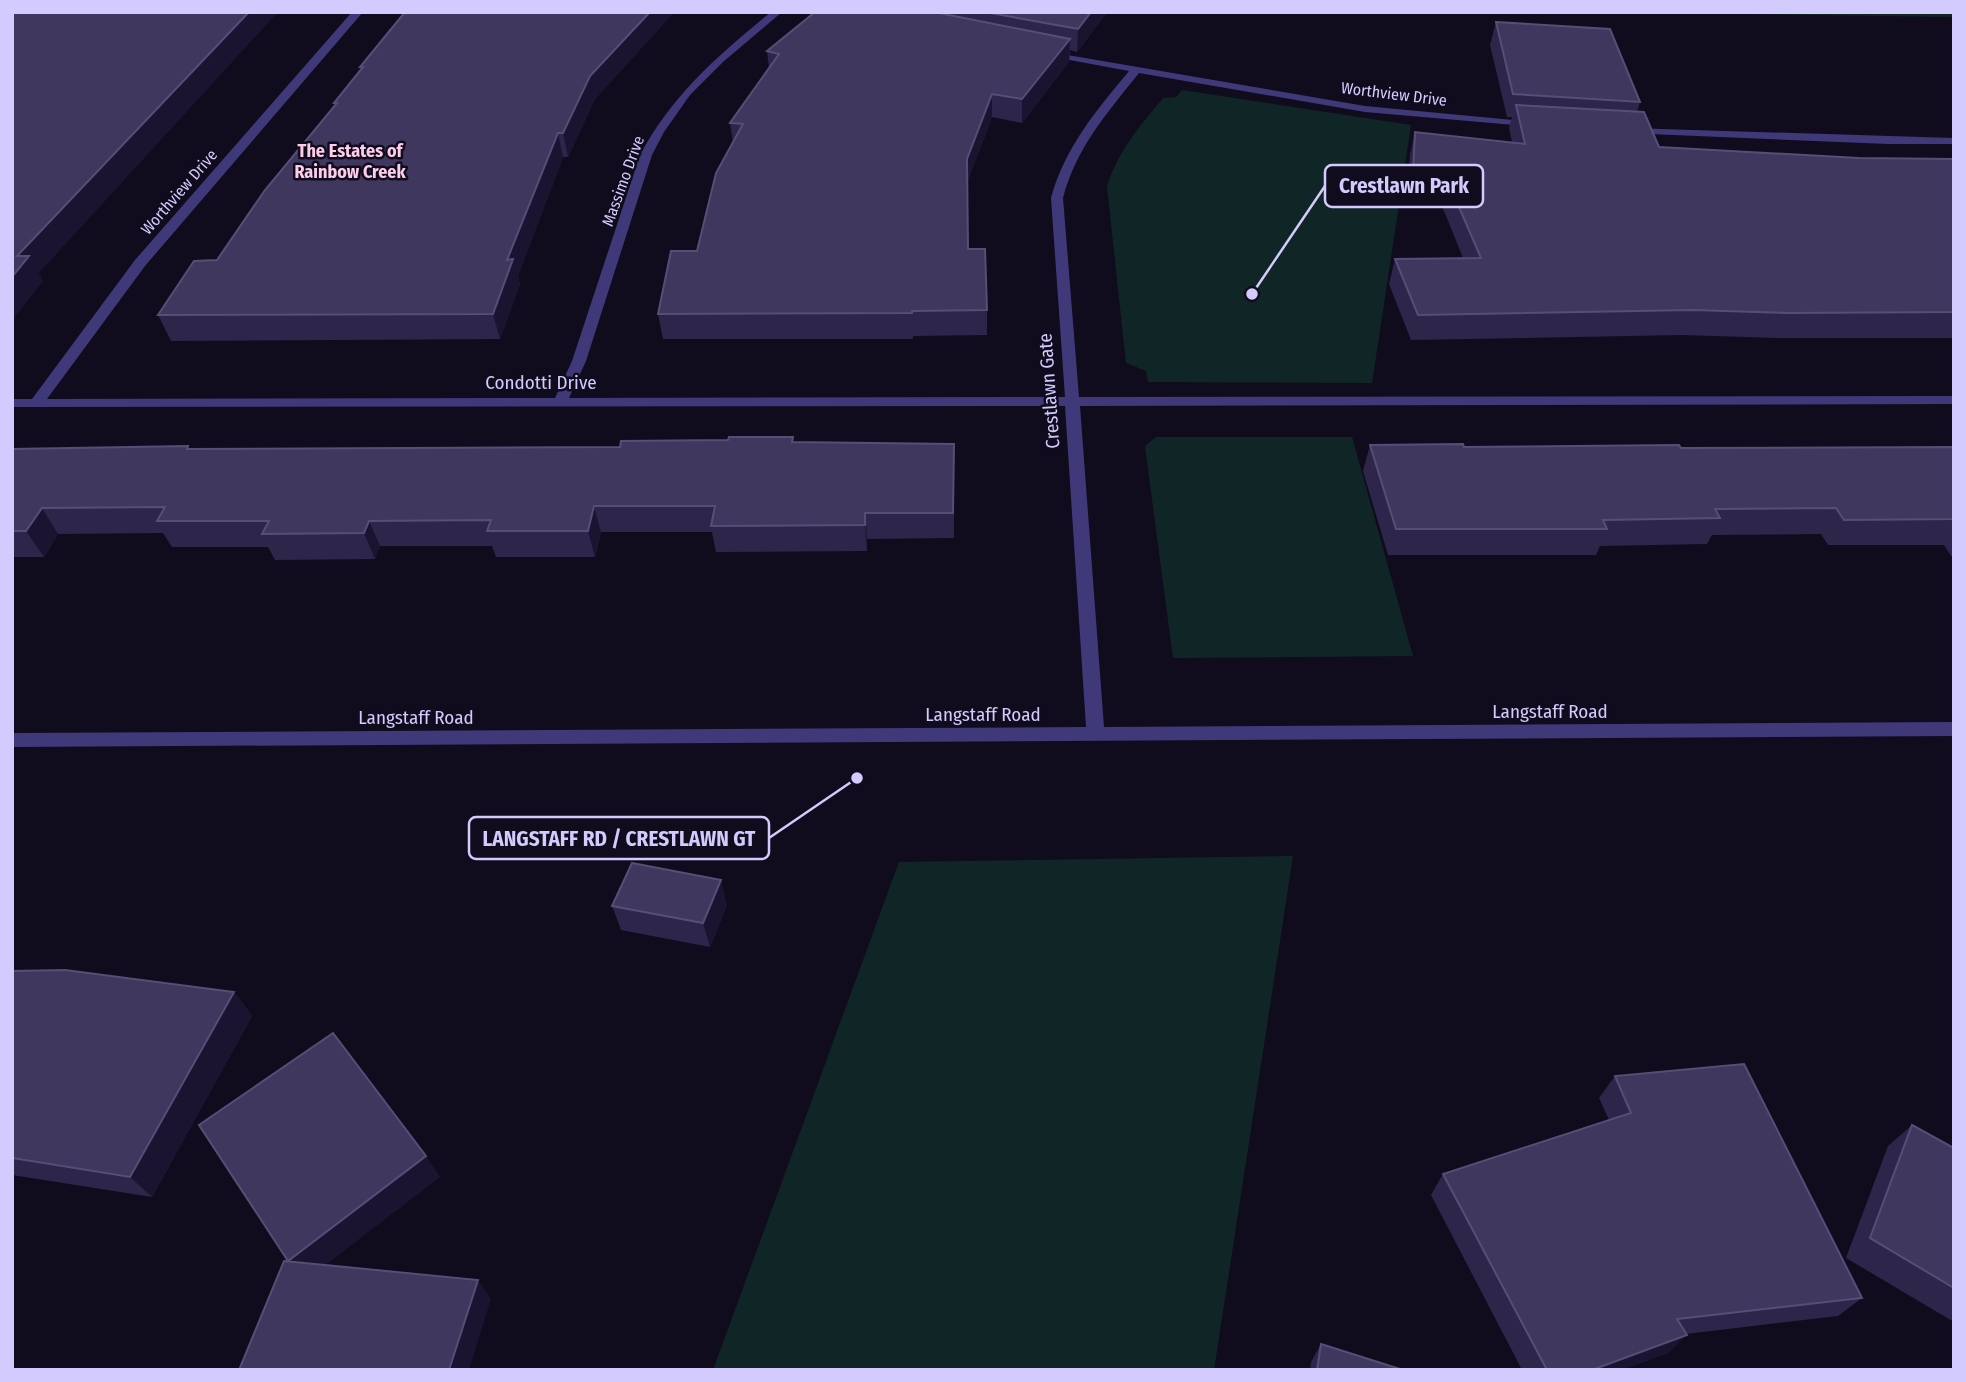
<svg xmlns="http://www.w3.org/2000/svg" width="1966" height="1382" font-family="'Fira Sans Condensed',sans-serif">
	<rect width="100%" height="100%" fill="#100c1d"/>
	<g fill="#102626">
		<path d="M1603,12H1954V17Z"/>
		<path d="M1182,90L1411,125L1372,383L1148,382L1146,371L1126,363L1107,186C1118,151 1140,126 1163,98L1176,97Z"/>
		<path d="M1156,437H1352L1413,656L1173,658L1145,446Z"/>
		<path d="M1293,856L1214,1370H713L899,862Z"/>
	</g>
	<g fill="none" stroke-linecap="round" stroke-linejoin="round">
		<g fill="#3f397a" fill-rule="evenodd">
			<path d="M352,12H363L145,266L47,399L555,398L572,361L640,155C672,95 718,55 771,12H782L723,62L690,95L664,132L652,155L586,361L569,398L1065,397L1051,198C1065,147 1096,111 1129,71L1048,56L1043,53L1044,51L1365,106L1533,122L1537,123V127L1365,112L1139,73C1107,113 1076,148 1063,198L1079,397L1954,396V404L1080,406L1104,727L1954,722V736L12,747V733L1086,727L1065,406L12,407V399H32L135,260Z"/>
			<path d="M1630,128L1954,138V144H1888L1626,133V129Z"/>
		</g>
	</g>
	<g fill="#2e254a">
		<path d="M405,12H674L595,99L568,157H563L518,276L520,284L500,339L171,341L158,315L217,260L335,105L334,103L361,69L360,67Z"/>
		<path d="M815,12H1107L1077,52L1070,50L1069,62L1022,123L992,117L967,183L968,249L987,310V335L913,336V339H663L658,314L697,251L733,143L730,123L769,68L767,51Z"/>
		<path d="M1496,22L1640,102L1637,112L1659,147L1859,158L1954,159V338H1777L1682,335L1411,340L1389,284L1395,259L1463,258L1440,201L1407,197L1410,155L1415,132L1512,142L1509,128L1512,117H1507L1490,45Z"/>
		<path d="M794,442L954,444V538L867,539V551L716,552L712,532H601L595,557H496L492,546H380L375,559L275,560L268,547H172L163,533L58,534L44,557H12V449L188,446L190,449L620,447Z"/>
		<path d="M1370,445L1464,447H1954V556H1951L1944,545H1828L1821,534L1712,535L1707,544L1600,546L1596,555H1388L1363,471Z"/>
		<path d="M727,905L710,947L621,930L612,906Z"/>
		<path d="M12,971L234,992L252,1016L152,1197L12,1175Z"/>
		<path d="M1615,1076L1862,1298L1838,1316L1686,1334L1668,1353L1621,1370H1522L1431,1195L1443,1174L1609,1120L1599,1098Z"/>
		<path d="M1912,1125L1954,1148V1322L1846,1258L1888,1146Z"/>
		<path d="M1321,1344L1403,1370H1310L1311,1362Z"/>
	</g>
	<g fill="#1b1430">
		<path d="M249,12H278L39,273L43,281L12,321V277L17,256Z"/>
		<path d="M650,12H674L595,99L568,157L563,133L590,76Z"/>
		<path d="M1091,12H1107L1077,52L1078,29Z"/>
		<path d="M1070,39L1069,62L1022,123V99Z"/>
		<path d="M992,94V117L967,183V159Z"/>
		<path d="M558,133L563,157L518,276L520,284L500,339L493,314L507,260Z"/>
		<path d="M594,506L601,532L595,557L588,531Z"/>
		<path d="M42,508L58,534L44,557L26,531Z"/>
		<path d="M865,513L867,539V551L865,525Z"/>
		<path d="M369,521L380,546L375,559L364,533Z"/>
		<path d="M721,880L727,905L710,947L703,923Z"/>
		<path d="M234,992L252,1016L152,1197L130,1177Z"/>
		<path d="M426,1156L440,1177L306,1280L288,1261Z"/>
		<path d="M478,1280L491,1299L469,1370H449Z"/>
		<path d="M1687,1335L1668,1353L1621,1370H1592Z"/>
	</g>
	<g fill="#40375e" stroke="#574e77" stroke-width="2">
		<path d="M12,12H249L17,256H29L12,277Z"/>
		<path d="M405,12H650L590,76L563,133H558L507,260L513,259L493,314L158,315L194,261L217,260L265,190L337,103H334L363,67H360Z"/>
		<path d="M815,12H934L1070,39L1022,99L992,94L967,159L968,249H985L987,310L912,311V313L658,314L671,251H697L716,173L743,124L730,123L779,54L767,51Z"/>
		<path d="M985,12H1091L1078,29Z"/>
		<path d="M1496,22L1610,29L1640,102L1513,94Z"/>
		<path d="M1516,105L1644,112L1659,147L1859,158L1954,159V312L1790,313L1693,310L1418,315L1395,259L1481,258L1446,177L1413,173L1415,132L1525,144Z"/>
		<path d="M729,437H793L792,442L954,444L953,513H865V525L711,526L715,506H594L588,531H487L491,520L369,521L364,533L262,534L269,521H157L165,507L42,508L26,531H12V449L188,446L187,449L620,447L621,441L728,440Z"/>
		<path d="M1463,444L1464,447L1679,445L1681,448L1954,447V519L1844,520L1836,508L1715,509L1720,518L1603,520L1607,529H1396L1370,445Z"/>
		<path d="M632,863L721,880L703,923L612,906Z"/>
		<path d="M65,970L234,992L130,1177L12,1158V971Z"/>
		<path d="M333,1033L426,1156L288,1261L199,1125Z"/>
		<path d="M1744,1064L1862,1298L1677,1319L1687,1335L1592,1370H1547L1443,1174L1631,1113L1615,1076Z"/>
		<path d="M1912,1125L1954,1148V1288L1870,1238Z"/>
		<path d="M284,1261L478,1280L449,1370H239Z"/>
		<path d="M1321,1344L1403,1370H1317Z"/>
	</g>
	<g text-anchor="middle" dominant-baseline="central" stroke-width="5" stroke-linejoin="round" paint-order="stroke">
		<g font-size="16" fill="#d3cafd" stroke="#100c1d">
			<text transform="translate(1394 94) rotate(7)">Worthview Drive</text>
			<text transform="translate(623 181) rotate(-70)">Massimo Drive</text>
			<text transform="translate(179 192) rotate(-49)">Worthview Drive</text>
		</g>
		<g font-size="18" font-weight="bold" fill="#fdcce8" stroke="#100c1d">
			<text x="350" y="151">The Estates of<tspan x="350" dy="21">Rainbow Creek</tspan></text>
		</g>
		<g font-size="19" fill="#d3cafd" stroke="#100c1d">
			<text x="541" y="382">Condotti Drive</text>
			<text transform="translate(1049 391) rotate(-94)">Crestlawn Gate</text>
			<text x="1550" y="711">Langstaff Road</text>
			<text x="983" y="714">Langstaff Road</text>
			<text x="416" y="717">Langstaff Road</text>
		</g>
	</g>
	<path fill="none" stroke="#d3cafd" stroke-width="2.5" d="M1252 294L1325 186M857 778L769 838"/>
	<g fill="#d3cafd" stroke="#100c1d" stroke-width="2.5">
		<circle cx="1252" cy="294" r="7"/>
		<circle cx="857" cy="778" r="7"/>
	</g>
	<g fill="#100c1d" stroke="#d3cafd" stroke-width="2.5">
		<rect x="1325" y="165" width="158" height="42" rx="7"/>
		<rect x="469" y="817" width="300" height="42" rx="7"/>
	</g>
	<g font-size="21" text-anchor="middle" font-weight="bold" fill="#d3cafd">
		<text x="1404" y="193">Crestlawn Park</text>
		<text x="619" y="846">LANGSTAFF RD / CRESTLAWN GT</text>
	</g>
	<rect width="1966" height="1382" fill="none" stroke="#d3cafd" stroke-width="28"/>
</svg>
